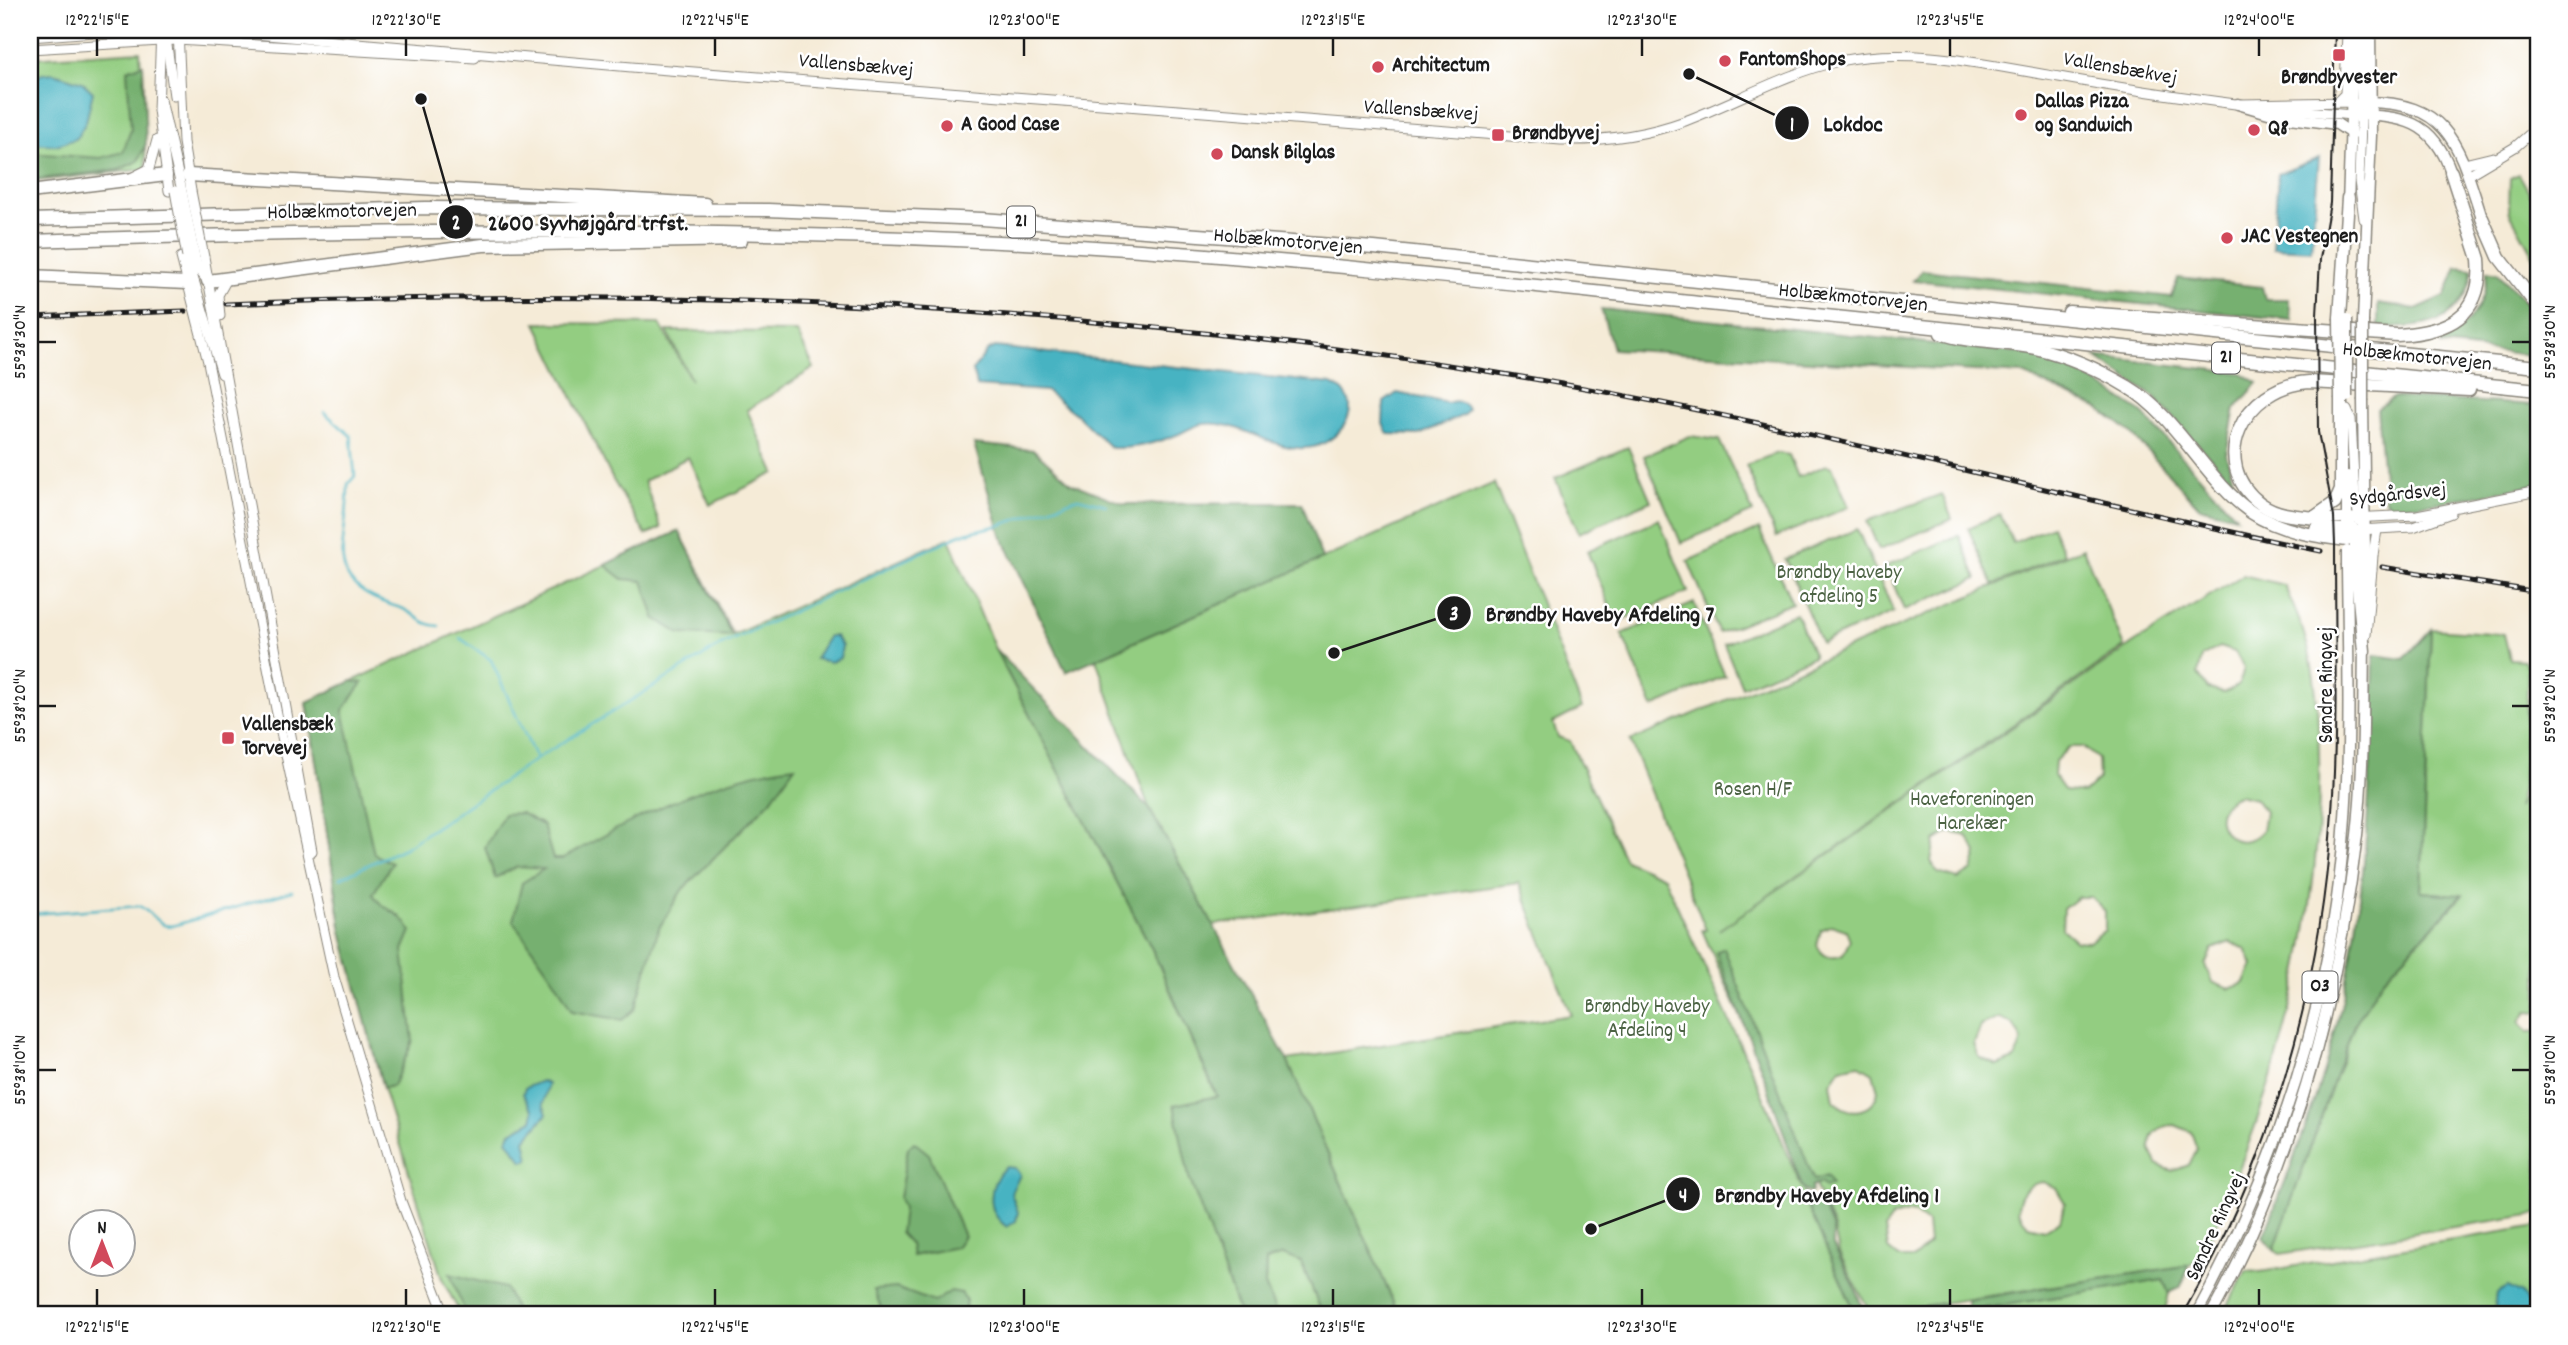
<svg xmlns="http://www.w3.org/2000/svg" width="2568" height="1345" font-family="Dekko,sans-serif">
	<rect width="100%" height="100%" fill="#fff"/>
	<filter id="ink" filterUnits="userSpaceOnUse"><feTurbulence type="fractalNoise" baseFrequency=".0143" numOctaves="2"/><feDisplacementMap in="SourceGraphic" scale="14" xChannelSelector="R" yChannelSelector="G"/><feConvolveMatrix kernelMatrix="1 2 1 2 8 2 1 2 1" color-interpolation-filters="sRGB"/></filter>
	<filter id="wash" filterUnits="userSpaceOnUse"><feTurbulence type="fractalNoise" baseFrequency=".00686" numOctaves="4" result="noise"/><feDisplacementMap in="SourceGraphic" scale="28" xChannelSelector="R" yChannelSelector="G"/><feGaussianBlur stdDeviation="1.57" result="paint"/><feColorMatrix in="noise" values="0 0 0 0 0 0 0 0 0 0 0 0 0 0 0 0 0 1.4 0 .05"/><feComposite in="paint" operator="in"/></filter>
	<g filter="url(#wash)">
		<rect width="100%" height="100%" fill="#f5ebd7"/>
		<g fill="#93cd81" stroke="#58744e" stroke-width="2" fill-rule="evenodd">
			<path d="M140,51L146,169L30,182V58Z"/>
			<path d="M2519,174L2538,208V264L2509,211L2510,178Z"/>
			<path d="M536,323L660,324L691,380L667,331L797,332L814,368L747,410L775,473L710,505L688,457L644,481L661,528L646,535L613,480Z"/>
			<path d="M1690,436L1719,440L1753,512L1681,543L1644,456Z"/>
			<path d="M1628,447L1651,501L1579,533L1555,478Z"/>
			<path d="M1777,453L1789,455L1798,477L1827,465L1832,467L1849,507L1776,537L1746,465Z"/>
			<path d="M1494,483L1582,708L1553,723L1558,737L1570,741L1625,860L1664,877L1757,1082L1856,1315H1399L1287,1060L1571,1015L1519,883L1213,925L1149,808L1096,659Z"/>
			<path d="M1942,494L1952,519L1879,550L1867,521Z"/>
			<path d="M2000,514L2013,543L2052,526L2064,554L1993,585L1968,528Z"/>
			<path d="M1659,519L1688,592L1616,622L1587,551Z"/>
			<path d="M1759,529L1792,603L1719,633L1688,561Z"/>
			<path d="M1857,529L1894,612L1821,643L1785,559Z"/>
			<path d="M679,531L733,635L949,538L995,649L1152,949L1217,1097L1175,1105L1189,1177L1240,1315H461L442,1279L383,1088L342,932L307,702Z"/>
			<path d="M1959,535L1977,579L1904,610L1886,566Z"/>
			<path d="M2083,548L2124,647L1719,930L2134,643L2243,575L2284,585C2291,601 2299,617 2304,634C2317,672 2318,715 2319,755C2323,931 2275,1099 2201,1258L2190,1265L1871,1314L1839,1253L1834,1228L1702,930H1706L1630,741ZM2219,647L2235,652L2244,668L2239,685L2224,693L2208,689L2198,674L2202,657ZM2069,747H2083L2098,759L2099,779L2084,793L2065,791L2054,776L2055,761ZM2238,795L2256,799L2265,812L2262,830C2234,863 2197,811 2238,795ZM1950,832L1967,836L1977,853L1972,870L1958,879L1938,873L1931,861L1935,841ZM2078,897H2091L2105,911V930L2089,942L2076,941L2062,929L2063,909ZM1831,925L1846,930L1850,940L1843,955C1832,960 1822,957 1817,945L1821,930ZM2230,942L2246,949L2253,965L2245,983L2229,989L2212,982L2205,965L2212,949ZM1999,1018L2013,1024L2022,1040L2015,1059L1997,1066L1979,1057L1974,1044L1981,1026ZM1858,1064L1873,1073L1878,1091C1873,1113 1849,1117 1834,1101L1831,1083L1841,1068ZM2175,1125L2191,1132L2197,1149L2189,1165L2173,1171L2157,1165L2150,1148C2151,1133 2160,1125 2175,1125ZM2043,1182L2056,1188L2065,1203L2060,1221L2045,1230L2028,1226L2018,1211C2018,1195 2026,1184 2043,1182ZM1912,1212L1927,1223L1929,1244L1914,1258H1899L1888,1249L1885,1228L1893,1217Z"/>
			<path d="M1694,603L1725,676L1653,707L1622,634Z"/>
			<path d="M1796,613L1814,656L1742,687L1724,644Z"/>
			<path d="M2431,629L2504,634L2510,659L2524,660L2528,668L2523,784L2517,808L2529,788L2538,746V1012L2527,1011L2520,1022L2528,1032L2538,1031V1214L2280,1254L2274,1250L2354,1025L2383,979L2462,896L2421,892Z"/>
			<path d="M2538,1226V1315H2223L2246,1271L2260,1272Z"/>
			<path d="M1283,1255L1301,1262L1323,1315H1277L1265,1285L1266,1261Z"/>
			<path d="M2163,1280L2169,1293L2164,1315H1941Z"/>
		</g>
		<g fill="#76b06f" stroke="#496646" stroke-width="2">
			<path d="M143,64L146,144L138,161L119,170L30,180V153L101,158L123,152L131,129L127,70Z"/>
			<path d="M2457,267L2473,269C2465,323 2425,330 2378,327V303L2416,309L2445,296Z"/>
			<path d="M1922,270L2172,297L2178,278L2262,287L2265,299H2288L2292,320L1913,280Z"/>
			<path d="M2487,271L2498,273L2538,315V356L2441,345L2440,339C2470,326 2487,304 2487,271Z"/>
			<path d="M1601,309L2031,354L2063,365L2094,381L2141,412L2236,516L2199,507L2130,432L2099,409L2023,374L1613,349Z"/>
			<path d="M2094,356L2242,373L2258,383L2235,409L2226,454L2234,483L2154,397Z"/>
			<path d="M2394,397L2538,405V484L2437,503L2391,507L2385,500L2377,409Z"/>
			<path d="M974,444L1034,450L1071,483L1124,504L1302,503L1322,559L1066,672L1001,534Z"/>
			<path d="M679,531L732,636L680,634L655,618L643,581L623,579L605,565Z"/>
			<path d="M2431,629L2421,892L2462,895L2383,979L2354,1025L2274,1250L2263,1237C2292,1165 2321,1092 2339,1015C2368,897 2371,775 2374,655L2404,659Z"/>
			<path d="M995,649L1149,808L1287,1060L1399,1315H1323L1301,1262L1283,1255L1266,1261L1265,1285L1277,1315H1240L1189,1177L1174,1105L1217,1096L1152,949Z"/>
			<path d="M352,681L363,683L343,710L374,854L392,863L373,894C383,912 400,909 411,931L403,950L413,1041L393,1086L383,1088L342,932L307,702Z"/>
			<path d="M2534,689L2538,690V756L2529,788L2523,784L2527,711L2533,709Z"/>
			<path d="M795,766L771,800L682,890L659,928L635,1009L622,1020L572,1011L557,984L513,921L522,883L544,869L516,867L495,878L485,847L504,814L521,813L543,825L553,859H562C634,818 713,776 795,766Z"/>
			<path d="M1724,948L1814,1180L1827,1176L1831,1185L1825,1188L1821,1183L1811,1187L1812,1192L1808,1193L1802,1187L1765,1079L1716,952Z"/>
			<path d="M914,1142L929,1154L964,1236L956,1247L912,1256L910,1244L900,1233L903,1209L899,1198L908,1148Z"/>
			<path d="M1820,1199L1833,1229V1245L1854,1285L1865,1315L1944,1303V1315H1856L1806,1203Z"/>
			<path d="M2190,1265L2180,1288L2169,1293L2163,1280L1967,1311V1300Z"/>
			<path d="M450,1274L505,1288L518,1315H466Z"/>
			<path d="M896,1288L934,1302L951,1291L961,1293L966,1299L964,1315H884L874,1290Z"/>
		</g>
		<g fill="#46b3c2" stroke="#31686f" stroke-width="2">
			<path d="M54,73L82,82L93,92L86,122L76,139L56,145L30,143V81L42,74Z"/>
			<path d="M2319,158L2311,250L2273,248L2278,174Z"/>
			<path d="M995,347L1332,384C1369,400 1342,441 1313,447C1275,455 1241,419 1204,424C1195,425 1187,430 1179,434C1159,442 1133,449 1111,448L1077,415L1046,391L976,386L973,370L987,351Z"/>
			<path d="M1397,393L1448,403C1456,399 1466,403 1468,410L1464,415L1419,435L1388,434L1383,424L1384,402Z"/>
			<path d="M835,636L842,646L840,658L831,662L815,659L828,637Z"/>
			<path d="M541,1081L548,1084L543,1104L547,1114L525,1140L529,1159L523,1161L507,1140L511,1132L533,1120V1110L523,1094L525,1088Z"/>
			<path d="M1005,1167L1015,1168L1020,1175L1011,1193L1018,1212L1016,1221L1007,1227C985,1212 988,1184 1005,1167Z"/>
			<path d="M2508,1287L2520,1293L2538,1315H2494L2497,1293Z"/>
		</g>
		<g fill="none" stroke-linecap="round" stroke-linejoin="round">
			<g stroke="#46b3c2" stroke-width="2.5">
				<path d="M324,412L351,436L355,476L348,484C348,550 317,584 401,608C415,613 422,626 439,626"/>
				<path d="M460,638L491,660L536,759"/>
				<path d="M340,878L406,847L544,754L721,645L961,534L1001,525L1078,498L1106,505"/>
				<path d="M30,914L140,906L164,925L172,926L292,891"/>
			</g>
		</g>
	</g>
	<g filter="url(#ink)">
		<g fill="none" stroke-linecap="round" stroke-linejoin="round">
			<g stroke="#88847a" stroke-width="11">
				<g id="minor">
					<path d="M161,30L158,110L169,191"/>
					<path d="M178,30L183,142L191,191"/>
					<path d="M210,30L643,68L1561,140C1604,141 1644,136 1685,121C1736,102 1785,73 1839,61C1913,46 1986,65 2059,77C2120,88 2181,97 2243,105"/>
					<path d="M30,37L120,30"/>
					<path d="M166,38L174,96"/>
					<path d="M30,49L177,40L475,58"/>
					<path d="M161,100L182,191"/>
					<path d="M2338,101L2345,94L2347,30"/>
					<path d="M2241,104L2353,102L2361,122L2359,181L2364,219"/>
					<path d="M2260,107L2352,115"/>
					<path d="M2464,164L2493,157"/>
					<path d="M2468,175L2515,147L2538,127"/>
					<path d="M133,177L149,169L157,140"/>
					<path d="M181,257L208,362L276,709L334,977L401,1201L445,1315"/>
					<path d="M187,257L222,374"/>
					<path d="M195,257L198,269L208,281"/>
					<path d="M204,257L312,851"/>
					<path d="M220,316L218,295L227,279"/>
					<path d="M2347,410L2351,419L2355,499L2360,522"/>
					<path d="M2328,519L2417,515L2538,491"/>
					<path d="M2359,530L2413,527L2451,513"/>
					<path d="M2373,555L2377,530"/>
					<path d="M2366,635L2372,570"/>
				</g>
			</g>
			<g stroke="#88847a" stroke-width="13">
				<g id="major">
					<path d="M2362,30V102L2365,108"/>
					<path d="M2366,102C2452,102 2459,148 2482,218"/>
					<path d="M2238,104L2282,117L2337,124L2352,134"/>
					<path d="M2352,115C2403,116 2433,120 2451,172"/>
					<path d="M2348,205L2354,30"/>
					<path d="M2363,321L2371,135L2370,30"/>
					<path d="M2363,401L2365,554"/>
					<path d="M2347,476V526"/>
					<path d="M2364,603L2365,569"/>
					<path d="M2196,1315C2277,1166 2332,1001 2344,831C2351,743 2348,654 2347,566"/>
					<path d="M2211,1315C2293,1166 2337,1004 2357,835C2364,772 2363,707 2364,643"/>
				</g>
			</g>
			<g stroke="#88847a" stroke-width="15">
				<g id="highway">
					<path d="M188,175L705,204"/>
					<path d="M30,192L166,175"/>
					<path d="M2482,218L2499,257L2538,307"/>
					<path d="M30,220L425,208L768,210L982,219L1374,248L2538,367"/>
					<path d="M30,241C380,229 729,226 1079,246C1289,259 1499,282 1708,304C1985,332 2262,361 2538,390"/>
					<path d="M30,276L187,283"/>
					<path d="M208,281L483,245L741,240"/>
					<path d="M2069,312L2397,335C2448,332 2484,316 2479,259L2451,172"/>
					<path d="M2340,318L2348,198"/>
					<path d="M1941,333C1971,344 2004,341 2035,348C2069,356 2098,369 2128,387C2177,416 2206,481 2251,512C2279,531 2315,536 2347,540"/>
					<path d="M2315,517L2335,503L2341,489V399"/>
					<path d="M2328,519C2305,516 2281,518 2261,504C2206,463 2243,386 2309,382L2469,390"/>
					<path d="M2347,519L2356,536V553"/>
					<path d="M2316,529L2347,530"/>
					<path d="M2356,567L2364,651"/>
				</g>
			</g>
			<use href="#minor" stroke="#fff" stroke-width="9"/>
			<use href="#major" stroke="#fff" stroke-width="10"/>
			<use href="#highway" stroke="#fff" stroke-width="12"/>
			<path stroke="#1c1c1c" stroke-width="2" d="M2182,1315C2268,1168 2319,996 2331,826C2338,732 2335,637 2335,544L2334,517L2318,432L2317,315L2320,259L2330,203L2335,30"/>
			<g stroke="#1c1c1c" stroke-width="5">
				<g id="rail">
					<path d="M226,304C656,286 1085,304 1510,375C1783,420 2050,495 2321,551"/>
					<path d="M30,317L185,311"/>
					<path d="M2382,567L2538,592"/>
				</g>
			</g>
			<use href="#rail" stroke="#fff" stroke-width="2.5" stroke-dasharray="8" stroke-linecap="butt"/>
			<g stroke="#88847a" stroke-width="11" stroke-linecap="butt">
				<g id="minor-bridge">
					<path d="M175,191L187,257"/>
					<path d="M182,191L195,257"/>
					<path d="M191,191L204,257"/>
					<path d="M2372,570L2373,555"/>
				</g>
			</g>
			<g stroke="#88847a" stroke-width="13" stroke-linecap="butt">
				<g id="major-bridge">
					<path d="M2347,397V319"/>
					<path d="M2363,401V321"/>
					<path d="M2347,551V566"/>
					<path d="M2365,569V554"/>
				</g>
			</g>
			<g stroke="#88847a" stroke-width="15" stroke-linecap="butt">
				<g id="highway-bridge">
					<path d="M2340,318L2341,399"/>
					<path d="M2356,553V567"/>
				</g>
			</g>
			<use href="#minor-bridge" stroke="#fff" stroke-width="9"/>
			<use href="#major-bridge" stroke="#fff" stroke-width="10"/>
			<use href="#highway-bridge" stroke="#fff" stroke-width="12"/>
		</g>
	</g>
	<path fill="none" stroke="#1c1c1c" stroke-width="2.5" d="M97,38V56M406,38V56M715,38V56M1024,38V56M1333,38V56M1642,38V56M1950,38V56M2259,38V56M38,342H56M2512,342H2530M38,706H56M2512,706H2530M38,1070H56M2512,1070H2530M97,1289V1306M406,1289V1306M715,1289V1306M1024,1289V1306M1333,1289V1306M1642,1289V1306M1950,1289V1306M2259,1289V1306"/>
	<g fill="#d1495b" stroke="#fff" stroke-width="2.5">
		<rect x="2332" y="48" width="14" height="14" rx="3.5"/>
		<circle cx="1725" cy="61" r="7"/>
		<circle cx="1378" cy="67" r="7"/>
		<circle cx="2021" cy="115" r="7"/>
		<circle cx="947" cy="126" r="7"/>
		<circle cx="2254" cy="130" r="7"/>
		<rect x="1491" y="128" width="14" height="14" rx="3.5"/>
		<circle cx="1217" cy="154" r="7"/>
		<circle cx="2227" cy="238" r="7"/>
		<rect x="221" y="731" width="14" height="14" rx="3.5"/>
	</g>
	<g text-anchor="middle" dominant-baseline="central" stroke-width="5" stroke-linejoin="round" paint-order="stroke">
		<g fill="#fff" stroke="#606060" stroke-width="2">
			<rect x="1007" y="206.5" width="28" height="31" rx="5"/>
			<rect x="2212" y="342.5" width="28" height="31" rx="5"/>
			<rect x="2302.5" y="971.5" width="35" height="31" rx="5"/>
		</g>
		<g font-size="19" font-weight="bold" fill="#1c1c1c">
			<text x="1021" y="222">21</text>
			<text x="2226" y="358">21</text>
			<text x="2320" y="987">O3</text>
		</g>
		<g font-size="21" font-weight="bold" fill="#1c1c1c" stroke="#fff" text-anchor="start">
			<text x="1739" y="61">FantomShops</text>
			<text x="1392" y="67">Architectum</text>
			<text x="2339" y="79" text-anchor="middle">Brøndbyvester</text>
			<text x="2035" y="103">Dallas Pizza<tspan x="2035" dy="24">og Sandwich</tspan></text>
			<text x="961" y="126">A Good Case</text>
			<text x="2268" y="130">Q8</text>
			<text x="1512" y="135">Brøndbyvej</text>
			<text x="1231" y="154">Dansk Bilglas</text>
			<text x="2241" y="238">JAC Vestegnen</text>
			<text x="242" y="726">Vallensbæk<tspan x="242" dy="24">Torvevej</tspan></text>
		</g>
		<g font-size="21" fill="#1c1c1c" stroke="#fff">
			<text transform="translate(856 67) rotate(5)">Vallensbækvej</text>
			<text transform="translate(2120 70) rotate(10)">Vallensbækvej</text>
			<text transform="translate(1421 112) rotate(4)">Vallensbækvej</text>
			<text transform="translate(342 213) rotate(-1)">Holbækmotorvejen</text>
			<text transform="translate(1288 243) rotate(5)">Holbækmotorvejen</text>
			<text transform="translate(1853 299) rotate(6)">Holbækmotorvejen</text>
			<text transform="translate(2417 358) rotate(6)">Holbækmotorvejen</text>
			<text transform="translate(2398 496) rotate(-6)">Sydgårdsvej</text>
			<text transform="translate(2328 685) rotate(-90)">Søndre Ringvej</text>
			<text transform="translate(2217 1227) rotate(-65)">Søndre Ringvej</text>
		</g>
		<g font-size="21" fill="#4c6344" stroke="#fff">
			<text x="1839" y="574">Brøndby Haveby<tspan x="1839" dy="24">afdeling 5</tspan></text>
			<text x="1753" y="791">Rosen H/F</text>
			<text x="1972" y="801">Haveforeningen<tspan x="1972" dy="24">Harekær</tspan></text>
			<text x="1647" y="1008">Brøndby Haveby<tspan x="1647" dy="24">Afdeling 4</tspan></text>
		</g>
	</g>
	<path fill="none" stroke="#1c1c1c" stroke-width="2.5" d="M1689 74L1792 123M421 99L456 222M1334 653L1454 613M1591 1229L1683 1194"/>
	<g fill="#1c1c1c" stroke="#fff" stroke-width="2.5">
		<circle cx="1689" cy="74" r="7"/>
		<circle cx="421" cy="99" r="7"/>
		<circle cx="1334" cy="653" r="7"/>
		<circle cx="1591" cy="1229" r="7"/>
		<circle cx="1792" cy="123" r="18"/>
		<circle cx="456" cy="222" r="18"/>
		<circle cx="1454" cy="613" r="18"/>
		<circle cx="1683" cy="1194" r="18"/>
	</g>
	<g font-size="21" text-anchor="middle" font-weight="bold" fill="#fff">
		<text x="1792" y="131">1</text>
		<text x="456" y="229">2</text>
		<text x="1454" y="620">3</text>
		<text x="1683" y="1202">4</text>
	</g>
	<g font-size="23" text-anchor="middle" font-weight="bold" fill="#1c1c1c" stroke="#fff" stroke-width="5" stroke-linejoin="round" paint-order="stroke">
		<text x="1853" y="131">Lokdoc</text>
		<text x="588" y="230">2600 Syvhøjgård trfst.</text>
		<text x="1600" y="621">Brøndby Haveby Afdeling 7</text>
		<text x="1827" y="1202">Brøndby Haveby Afdeling 1</text>
	</g>
	<rect width="2568" height="1345" fill="none" stroke="#fff" stroke-width="77"/>
	<g transform="translate(102 1243)"><circle r="33" fill="#ffffff" stroke="#a4a4a4" stroke-width="2"/>
	<path d="M0-5L12 26L0 18L-12 26Z" fill="#d1495b"/>
	<text y="-10" font-size="19" font-weight="bold" text-anchor="middle" fill="#1c1c1c">N</text>
	</g>
	<rect x="38" y="38" width="2492" height="1268" fill="none" stroke="#1c1c1c" stroke-width="2.5"/>
	<g font-size="18" text-anchor="middle" fill="#1c1c1c">
		<text x="97" y="25">12°22'15"E</text>
		<text x="406" y="25">12°22'30"E</text>
		<text x="715" y="25">12°22'45"E</text>
		<text x="1024" y="25">12°23'00"E</text>
		<text x="1333" y="25">12°23'15"E</text>
		<text x="1642" y="25">12°23'30"E</text>
		<text x="1950" y="25">12°23'45"E</text>
		<text x="2259" y="25">12°24'00"E</text>
		<text transform="translate(19 342) rotate(-90)" y="6">55°38'30"N</text>
		<text transform="translate(2549 342) rotate(-90)" y="6">55°38'30"N</text>
		<text transform="translate(19 706) rotate(-90)" y="6">55°38'20"N</text>
		<text transform="translate(2549 706) rotate(-90)" y="6">55°38'20"N</text>
		<text transform="translate(19 1070) rotate(-90)" y="6">55°38'10"N</text>
		<text transform="translate(2549 1070) rotate(-90)" y="6">55°38'10"N</text>
		<text x="97" y="1332">12°22'15"E</text>
		<text x="406" y="1332">12°22'30"E</text>
		<text x="715" y="1332">12°22'45"E</text>
		<text x="1024" y="1332">12°23'00"E</text>
		<text x="1333" y="1332">12°23'15"E</text>
		<text x="1642" y="1332">12°23'30"E</text>
		<text x="1950" y="1332">12°23'45"E</text>
		<text x="2259" y="1332">12°24'00"E</text>
	</g>
</svg>
